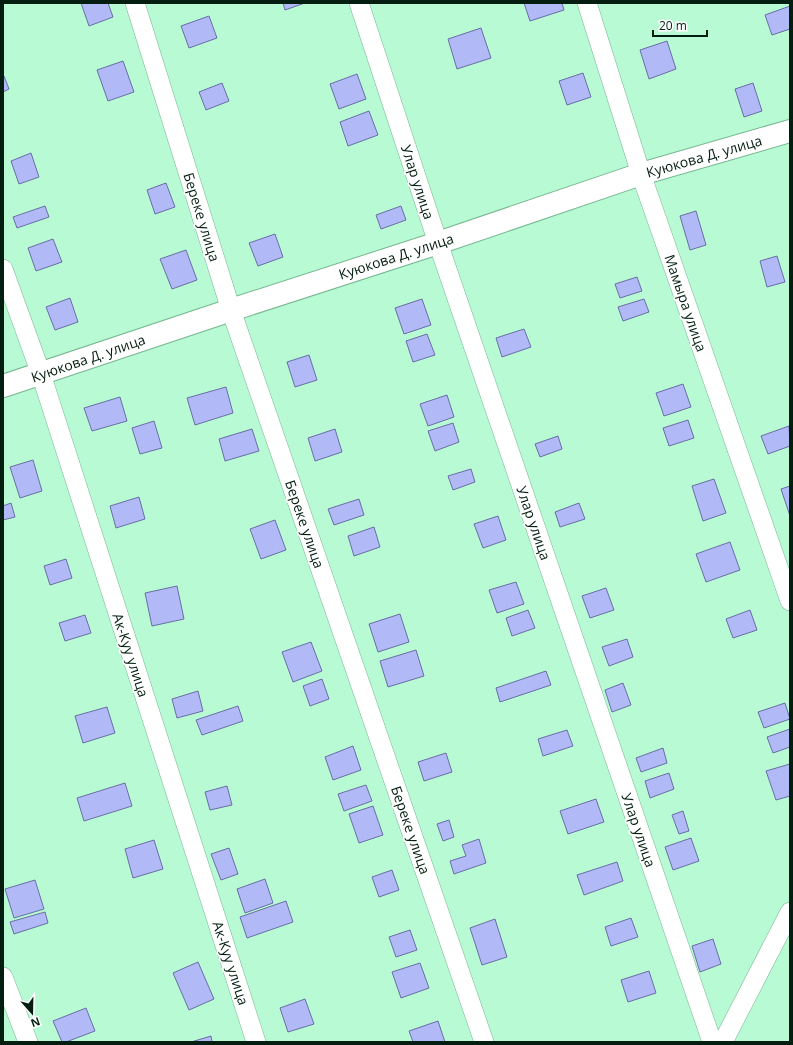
<svg xmlns="http://www.w3.org/2000/svg" width="793" height="1045" font-family="'Open Sans',sans-serif">
	<rect width="100%" height="100%" fill="#b8fad3"/>
	<g fill="#b1baf6" stroke="#686ea5">
		<path d="M81,3H108L113,17L89,26Z"/>
		<path d="M283,3H305L285,10Z"/>
		<path d="M524,3H562L564,10L530,21Z"/>
		<path d="M790,6V29L772,35L765,15Z"/>
		<path d="M209,16L217,38L189,48L181,26Z"/>
		<path d="M481,28L491,58L457,69L448,39Z"/>
		<path d="M667,41L676,69L649,79L640,50Z"/>
		<path d="M123,61L134,92L108,101L97,70Z"/>
		<path d="M583,73L591,97L567,105L559,81Z"/>
		<path d="M357,74L366,99L339,109L330,84Z"/>
		<path d="M4,76L9,89L3,92V77Z"/>
		<path d="M222,83L229,101L206,110L199,92Z"/>
		<path d="M753,83L762,111L744,117L735,89Z"/>
		<path d="M369,111L378,135L348,146L340,122Z"/>
		<path d="M31,153L39,177L19,184L11,161Z"/>
		<path d="M166,183L175,207L155,214L147,190Z"/>
		<path d="M45,206L49,217L17,228L13,217Z"/>
		<path d="M401,206L406,220L381,229L376,215Z"/>
		<path d="M696,211L706,245L690,250L680,216Z"/>
		<path d="M275,234L283,257L258,266L249,243Z"/>
		<path d="M53,239L62,262L36,271L28,248Z"/>
		<path d="M186,250L197,280L172,289L160,259Z"/>
		<path d="M777,256L785,282L767,287L760,261Z"/>
		<path d="M637,277L642,291L620,298L615,284Z"/>
		<path d="M70,298L78,322L55,330L46,307Z"/>
		<path d="M422,299L431,325L404,334L395,308Z"/>
		<path d="M644,299L649,312L623,321L618,307Z"/>
		<path d="M524,329L531,347L502,357L496,338Z"/>
		<path d="M427,334L435,355L413,362L406,341Z"/>
		<path d="M309,355L317,380L295,387L287,362Z"/>
		<path d="M683,384L691,407L664,416L656,393Z"/>
		<path d="M226,387L233,413L195,425L187,398Z"/>
		<path d="M447,395L454,417L428,426L420,404Z"/>
		<path d="M120,397L127,421L92,431L84,408Z"/>
		<path d="M688,420L694,438L669,446L663,428Z"/>
		<path d="M154,421L162,448L140,454L132,428Z"/>
		<path d="M453,423L459,442L435,451L428,431Z"/>
		<path d="M789,426L790,446L768,454L761,436Z"/>
		<path d="M252,429L259,451L225,461L219,439Z"/>
		<path d="M335,429L342,452L315,461L308,438Z"/>
		<path d="M558,436L562,449L540,457L535,444Z"/>
		<path d="M33,460L42,491L20,498L10,467Z"/>
		<path d="M471,469L475,482L453,490L448,476Z"/>
		<path d="M714,479L726,513L703,521L692,486Z"/>
		<path d="M790,486V516L781,489Z"/>
		<path d="M139,497L145,519L116,528L110,506Z"/>
		<path d="M359,499L364,515L334,525L328,509Z"/>
		<path d="M11,503L15,517L3,520V506Z"/>
		<path d="M579,503L585,519L560,527L555,512Z"/>
		<path d="M498,516L506,540L483,548L474,524Z"/>
		<path d="M275,520L286,550L261,559L250,529Z"/>
		<path d="M374,527L380,547L354,556L348,536Z"/>
		<path d="M730,542L740,570L706,582L696,554Z"/>
		<path d="M66,559L72,578L50,585L44,566Z"/>
		<path d="M516,582L524,604L497,613L489,590Z"/>
		<path d="M177,586L184,619L152,626L145,593Z"/>
		<path d="M606,588L614,610L590,618L582,596Z"/>
		<path d="M528,610L535,628L512,636L506,618Z"/>
		<path d="M750,610L757,630L733,638L726,619Z"/>
		<path d="M400,614L409,642L378,652L369,624Z"/>
		<path d="M85,615L91,633L65,641L59,623Z"/>
		<path d="M627,639L633,657L609,666L602,647Z"/>
		<path d="M311,642L322,671L293,682L282,652Z"/>
		<path d="M416,650L424,676L388,687L380,661Z"/>
		<path d="M546,671L551,685L500,702L496,688Z"/>
		<path d="M322,679L329,699L310,706L303,686Z"/>
		<path d="M623,683L631,705L612,712L605,690Z"/>
		<path d="M198,691L203,711L177,718L172,699Z"/>
		<path d="M785,703L790,719L764,728L758,712Z"/>
		<path d="M238,706L243,721L202,735L196,720Z"/>
		<path d="M107,707L115,733L83,743L75,716Z"/>
		<path d="M790,729V747L773,753L767,737Z"/>
		<path d="M567,730L573,746L543,756L538,739Z"/>
		<path d="M353,746L361,770L333,780L325,757Z"/>
		<path d="M663,748L667,763L641,772L636,758Z"/>
		<path d="M446,753L452,772L424,781L418,762Z"/>
		<path d="M790,764V796L776,800L766,771Z"/>
		<path d="M669,773L674,789L650,798L645,781Z"/>
		<path d="M125,783L132,806L84,821L77,798Z"/>
		<path d="M366,785L372,801L344,811L338,794Z"/>
		<path d="M227,786L232,805L210,810L205,792Z"/>
		<path d="M596,799L604,822L568,834L560,811Z"/>
		<path d="M373,806L383,835L359,843L349,814Z"/>
		<path d="M683,811L689,831L679,834L672,815Z"/>
		<path d="M449,820L454,837L443,841L437,824Z"/>
		<path d="M691,838L699,861L673,870L665,847Z"/>
		<path d="M479,839L486,863L454,874L450,861L466,856L462,845Z"/>
		<path d="M154,840L163,869L133,878L125,849Z"/>
		<path d="M229,848L238,874L221,880L211,854Z"/>
		<path d="M617,862L623,881L584,895L577,875Z"/>
		<path d="M392,870L399,890L379,897L372,877Z"/>
		<path d="M265,879L273,903L245,913L237,889Z"/>
		<path d="M35,880L44,909L14,918L5,889Z"/>
		<path d="M286,901L293,922L247,938L240,917Z"/>
		<path d="M45,912L48,923L14,934L10,922Z"/>
		<path d="M631,918L638,937L611,946L605,927Z"/>
		<path d="M495,919L507,957L482,965L470,928Z"/>
		<path d="M410,930L417,950L396,957L389,937Z"/>
		<path d="M713,939L721,964L700,972L692,946Z"/>
		<path d="M198,962L214,999L189,1010L173,973Z"/>
		<path d="M420,963L429,988L401,998L392,972Z"/>
		<path d="M649,971L656,993L628,1002L621,980Z"/>
		<path d="M305,999L314,1024L288,1032L280,1008Z"/>
		<path d="M86,1008L95,1031L66,1042H62L53,1021Z"/>
		<path d="M438,1021L445,1042H413L409,1031Z"/>
		<path d="M211,1036L212,1042H191Z"/>
	</g>
	<g fill="none" stroke-linecap="round" stroke-linejoin="round">
		<g stroke="#76b691" stroke-width="20">
			<g id="minor">
				<path d="M135,3L231,310L484,1042"/>
				<path d="M359,3L438,243L712,1042"/>
				<path d="M587,3L641,174L790,601"/>
				<path d="M3,269L41,374L256,1042"/>
				<path d="M3,977L28,1042"/>
				<path d="M723,1042L790,912"/>
			</g>
		</g>
		<g stroke="#76b691" stroke-width="24">
			<path id="tertiary" d="M3,386L231,310L438,243L641,174L790,131"/>
		</g>
		<use href="#minor" stroke="#fff" stroke-width="19"/>
		<use href="#tertiary" stroke="#fff" stroke-width="22"/>
	</g>
	<g text-anchor="middle" dominant-baseline="central" stroke-width="3.5" stroke-linejoin="round" paint-order="stroke">
		<g font-size="14" fill="#031e10" stroke="#fff">
			<text transform="translate(704 156) rotate(-16)">Куюкова Д. улица</text>
			<text transform="translate(418 182) rotate(72)">Улар улица</text>
			<text transform="translate(202 217) rotate(73)">Береке улица</text>
			<text transform="translate(396 256) rotate(-18)">Куюкова Д. улица</text>
			<text transform="translate(686 303) rotate(71)">Мамыра улица</text>
			<text transform="translate(88 358) rotate(-19)">Куюкова Д. улица</text>
			<text transform="translate(534 523) rotate(71)">Улар улица</text>
			<text transform="translate(305 524) rotate(71)">Береке улица</text>
			<text transform="translate(131 655) rotate(72)">Ак-Куу улица</text>
			<text transform="translate(411 830) rotate(71)">Береке улица</text>
			<text transform="translate(639 830) rotate(71)">Улар улица</text>
			<text transform="translate(231 963) rotate(72)">Ак-Куу улица</text>
		</g>
	</g>
	<rect width="793" height="1045" fill="none" stroke="#031e10" stroke-width="8"/>
	<g transform="translate(32 1013) rotate(160)" stroke="#ffffff" stroke-width="3" paint-order="stroke">
	<path d="M0-3L7 15L0 10L-7 15Z" fill="#031e10"/>
	<text y="-6" font-size="11" font-weight="bold" text-anchor="middle" fill="#031e10">N</text>
	</g>
	<path d="M653 30v6h54v-6" fill="none" stroke="#031e10" stroke-width="2"/>
	<text x="659" y="30" font-size="12" fill="#031e10" stroke="#ffffff" stroke-width="3" paint-order="stroke">20 m</text>
</svg>
